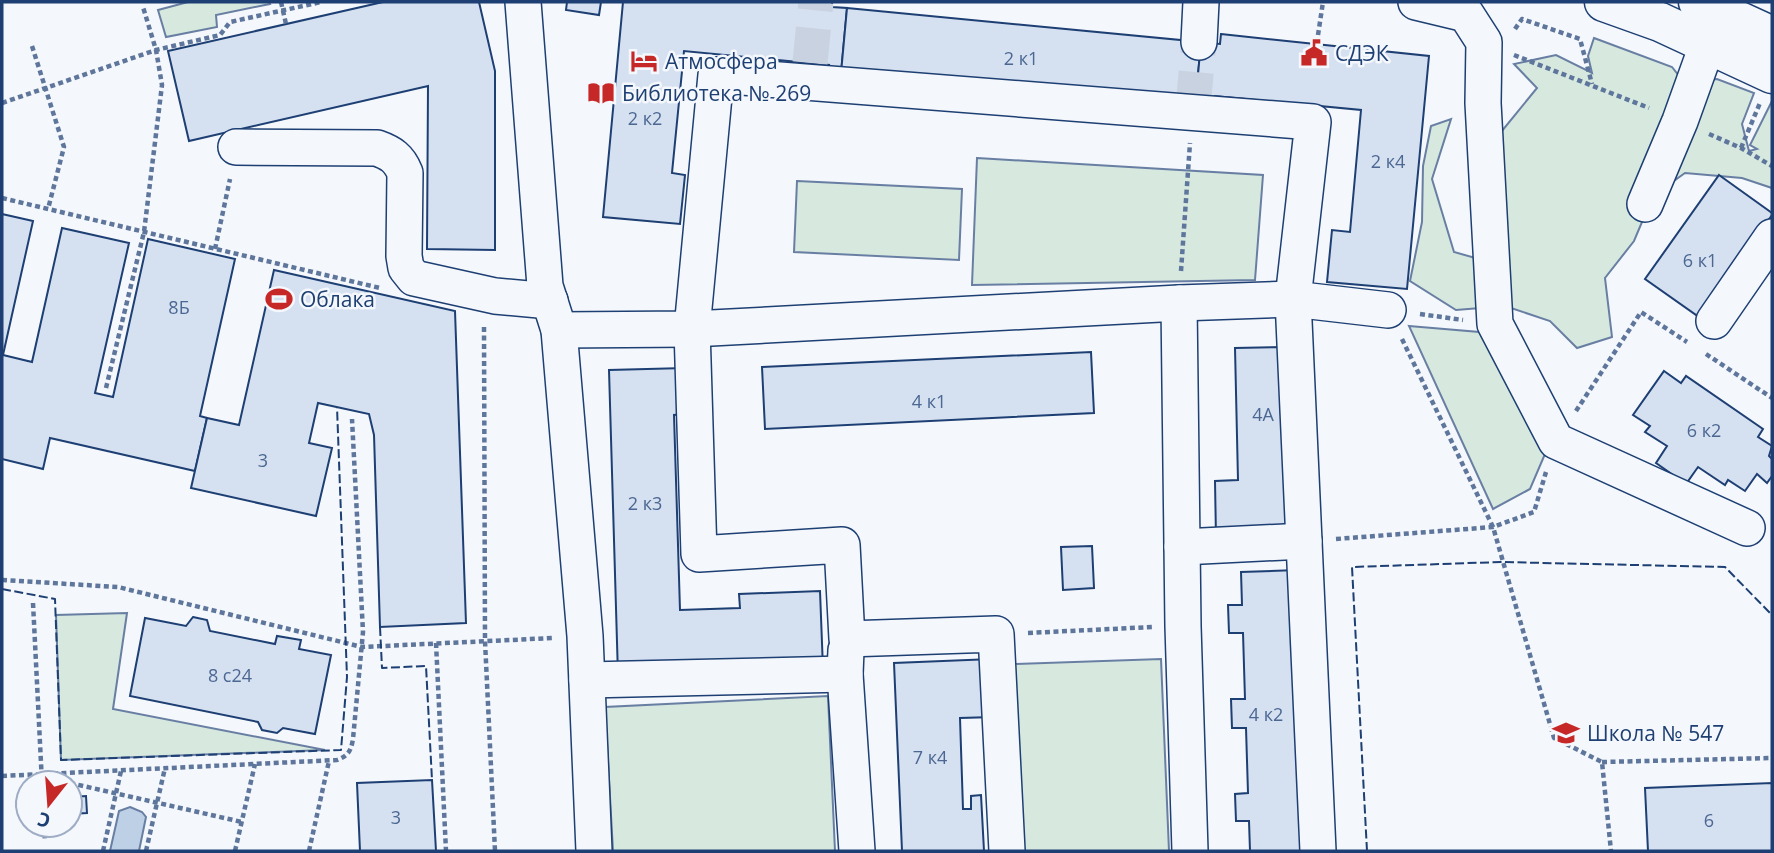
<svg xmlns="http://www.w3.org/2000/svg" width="1774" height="853" font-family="'Open Sans',sans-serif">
	<rect width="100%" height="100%" fill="#f4f7fb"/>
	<g fill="#d7e8df" stroke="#687fa3" stroke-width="2">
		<path d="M188,2H269L270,4L216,15L217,27L166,37L158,10Z"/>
		<path d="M1594,38L1672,67L1680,77L1710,80L1717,79L1754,93L1742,124L1749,151L1757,149L1750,145L1772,101V188L1742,178L1685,173L1653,196L1634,241L1605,278L1612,337L1577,348L1550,321L1505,306L1456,310L1410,281L1422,222L1423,166L1431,126L1451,119L1432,179L1454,252L1486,261L1497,137L1537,88L1514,64L1556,55L1592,73L1588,56Z"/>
		<path d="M977,158L1263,175L1255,280L972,285Z"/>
		<path d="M797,181L962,189L959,260L794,252Z"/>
		<path d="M1409,326L1491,333L1505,371L1545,454L1530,489L1493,509Z"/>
		<path d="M127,613L113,709L325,750L61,760L56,615Z"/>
		<path d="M1161,659L1169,851H1021L1013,664Z"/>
		<path d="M828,696L835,851H613L605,707Z"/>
	</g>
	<path fill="#bed0e5" stroke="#687fa3" stroke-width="2" d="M130,807L142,812L146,817L139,851H110L119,811Z"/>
	<g fill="#d5e0f0" stroke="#1d3f73" stroke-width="2">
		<path d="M383,2H479L495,71V250L427,249L428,86L189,141L168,51Z"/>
		<path d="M567,2H601L599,15L566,10Z"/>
		<path d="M623,2H832V7L847,8L841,73L828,72L829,65L684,51L672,173L685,175L680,224L603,217Z"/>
		<path d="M847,8L1201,42L1195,107L841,73Z"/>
		<path d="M1221,34L1429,56L1407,289L1327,282L1332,230L1350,232L1361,110L1215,96L1214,108L1195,107L1201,42L1220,44Z"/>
		<path d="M1719,175L1772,213V215L1699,317L1645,279Z"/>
		<path d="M2,214L33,221L3,355L32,362L62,228L129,243L95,393L113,397L148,239L235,259L200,416L207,418L195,471L50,438L43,469L2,459Z"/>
		<path d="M274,270L455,311L466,623L380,627L374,435L369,414L318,403L309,443L332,448L316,516L191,488L207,418L239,425Z"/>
		<path d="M1287,347L1292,536L1216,538L1215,481L1238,480L1235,348Z"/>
		<path d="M1091,352L1094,413L765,429L762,367Z"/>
		<path d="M685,368L686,414L674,415L680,610L740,608L739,594L820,591L823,669L618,676L609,370Z"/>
		<path d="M1664,371L1681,383L1686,376L1763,429L1758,437L1772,446L1769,456L1772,459V476L1767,483L1757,474L1745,491L1728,480L1725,485L1698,467L1686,484L1656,463L1667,446L1645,432L1650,426L1633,415Z"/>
		<path d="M1092,546L1094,588L1063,590L1061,547Z"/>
		<path d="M1297,570L1306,851H1250L1249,821H1236L1235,794L1248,793L1246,728H1232L1231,699H1245L1243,633H1229L1228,605H1242L1241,572Z"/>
		<path d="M193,617L207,620L210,631L275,644L277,636L301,640L299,649L331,655L315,734L283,728L277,733L262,730L258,722L130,696L145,618L186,626Z"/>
		<path d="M992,659L994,717L960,718L963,809H971V796L981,795L984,851H902L894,663Z"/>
		<path d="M432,780L436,851H360L357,783Z"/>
		<path d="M1772,783V851H1648L1645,788Z"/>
		<path d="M86,796L87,813L70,814V797Z"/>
	</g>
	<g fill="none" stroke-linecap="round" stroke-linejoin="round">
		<g stroke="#c9d2e0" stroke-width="35" stroke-dasharray="35 18" stroke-linecap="butt">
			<path d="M810,63L816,2"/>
			<path d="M1193,107L1199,42"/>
		</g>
		<g stroke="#1d3f73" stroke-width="38">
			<g id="minor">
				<path d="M523,2L545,286L559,330L585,636L594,851"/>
				<path d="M1416,2L1466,14L1484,42L1483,103L1495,324L1556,441L1747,528"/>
				<path d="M1199,42L1201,2"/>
				<path d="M236,147L377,148C391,153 399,158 405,173L404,256L406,268L414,278L495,296L550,301"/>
				<path d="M1645,204L1680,121L1708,43"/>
				<path d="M1179,303L1183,626L1190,851"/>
				<path d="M1714,321L1772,237"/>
				<path d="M559,330L692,329L1179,303L1293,299L1388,310"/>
				<path d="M1182,547L1304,541"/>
				<path d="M846,650L845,674L857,851"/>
				<path d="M587,680L845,674"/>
				<path d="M1007,851L996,634L847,639L842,545L699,554L692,329L716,75L1313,122L1293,299L1318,851"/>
			</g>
		</g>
		<g stroke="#1d3f73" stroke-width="41">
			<g id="major">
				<path d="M1604,2L1660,22L1772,74"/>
				<path d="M1698,2L1772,36"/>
			</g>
		</g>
		<g stroke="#5e769c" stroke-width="4.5" stroke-dasharray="5 3.5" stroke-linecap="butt">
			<path d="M281,2L286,24"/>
			<path d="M1515,29L1522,19L1580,39L1592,84"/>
			<path d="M1318,35L1323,2"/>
			<path d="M32,46L64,147L48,209"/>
			<path d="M1514,55L1649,108"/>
			<path d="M2,103L156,50L220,35L230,22L321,2"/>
			<path d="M1709,134L1741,148L1772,166"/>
			<path d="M1741,148L1760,103"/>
			<path d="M2,198L380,288"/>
			<path d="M215,249L230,179"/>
			<path d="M1181,271L1190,143"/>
			<path d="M1420,314L1463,320"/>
			<path d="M484,327L485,641L495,851"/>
			<path d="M1402,339L1493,527L1554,738L1602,762L1611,851"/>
			<path d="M1706,354L1772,398"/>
			<path d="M106,388L144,232L162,85L156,50L143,7"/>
			<path d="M1576,411L1641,312L1687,342"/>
			<path d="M1336,539L1493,527L1534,512L1546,472"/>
			<path d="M2,580L118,587L362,647L553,638"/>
			<path d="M33,603L42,783"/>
			<path d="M1028,633L1152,627"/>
			<path d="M436,643L446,851"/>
			<path d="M1602,762L1772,758"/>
			<path d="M2,776L337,760C348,756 351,751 353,739L363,632L352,419"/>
			<path d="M40,776L70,783"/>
			<path d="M70,783L242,822"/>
			<path d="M44,825L45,841"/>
			<path d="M103,851L121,771"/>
			<path d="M146,851L165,768"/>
			<path d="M235,851L255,764"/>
			<path d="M309,851L329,761"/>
		</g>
		<use href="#minor" stroke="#f4f7fb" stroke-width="35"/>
		<use href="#major" stroke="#f4f7fb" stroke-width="38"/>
		<g stroke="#1d3f73" stroke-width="2" stroke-dasharray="9 3.5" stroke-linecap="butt">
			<path d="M2,589L55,599L61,760L341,750L347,677L337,407"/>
			<path d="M380,627L382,668L426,666L432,780"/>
			<path d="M1367,851L1352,567L1501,562L1725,567L1772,615"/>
		</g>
	</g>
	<defs>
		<g id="civic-bare" transform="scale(2.1)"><path d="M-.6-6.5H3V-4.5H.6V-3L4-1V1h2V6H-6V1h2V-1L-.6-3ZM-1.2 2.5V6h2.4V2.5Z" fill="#c62828" stroke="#f4f7fb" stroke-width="2.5" paint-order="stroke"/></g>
		<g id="hotel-bare" transform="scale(2.1)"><path d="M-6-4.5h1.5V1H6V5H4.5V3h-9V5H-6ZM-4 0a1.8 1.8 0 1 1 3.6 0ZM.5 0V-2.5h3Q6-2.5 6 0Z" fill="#c62828" stroke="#f4f7fb" stroke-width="2.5" paint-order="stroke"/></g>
		<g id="library-bare" transform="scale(2.1)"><path d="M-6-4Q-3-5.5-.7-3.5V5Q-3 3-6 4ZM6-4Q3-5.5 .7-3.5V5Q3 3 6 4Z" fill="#c62828" stroke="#f4f7fb" stroke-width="2.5" paint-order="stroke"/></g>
		<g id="stadium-bare" transform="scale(2.1)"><path d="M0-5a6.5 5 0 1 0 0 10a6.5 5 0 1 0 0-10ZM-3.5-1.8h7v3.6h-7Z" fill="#c62828" stroke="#f4f7fb" stroke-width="2.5" paint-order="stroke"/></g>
		<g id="school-bare" transform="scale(2.1)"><path d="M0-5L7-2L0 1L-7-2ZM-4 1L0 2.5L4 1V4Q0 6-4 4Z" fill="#c62828" stroke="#f4f7fb" stroke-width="2.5" paint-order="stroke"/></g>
	</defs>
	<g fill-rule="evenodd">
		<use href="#civic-bare" x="1314" y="53"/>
		<use href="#hotel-bare" x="644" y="61"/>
		<use href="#library-bare" x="601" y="93"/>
		<use href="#stadium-bare" x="279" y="299"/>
		<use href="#school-bare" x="1566" y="733"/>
	</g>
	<g text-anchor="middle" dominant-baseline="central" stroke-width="5" stroke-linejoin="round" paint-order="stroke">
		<g font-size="18" fill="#4b6792">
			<text x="1021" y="58">2 к1</text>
			<text x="645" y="118">2 к2</text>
			<text x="1388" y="161">2 к4</text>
			<text x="1700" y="260">6 к1</text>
			<text x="179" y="307">8Б</text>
			<text x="929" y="401">4 к1</text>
			<text x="1263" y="414">4А</text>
			<text x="1704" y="430">6 к2</text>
			<text x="263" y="460">3</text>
			<text x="645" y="503">2 к3</text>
			<text x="230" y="675">8 с24</text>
			<text x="1266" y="714">4 к2</text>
			<text x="930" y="757">7 к4</text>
			<text x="396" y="817">3</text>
			<text x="1709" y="820">6</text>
		</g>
		<g font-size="21" fill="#1d3f73" stroke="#f4f7fb" text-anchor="start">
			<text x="1335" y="53">СДЭК</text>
			<text x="665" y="61">Атмосфера</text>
			<text x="622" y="93">Библиотека № 269</text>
			<text x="300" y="299">Облака</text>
			<text x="1587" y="733">Школа № 547</text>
		</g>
	</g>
	<rect width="1774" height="853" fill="none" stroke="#1d3f73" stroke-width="7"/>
	<g transform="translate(49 804) rotate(197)"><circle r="33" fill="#f4f7fb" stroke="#9eadc5" stroke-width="2"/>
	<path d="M0-5L12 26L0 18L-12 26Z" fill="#c62828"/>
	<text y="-10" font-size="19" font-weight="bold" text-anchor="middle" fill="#1d3f73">С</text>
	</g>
</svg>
